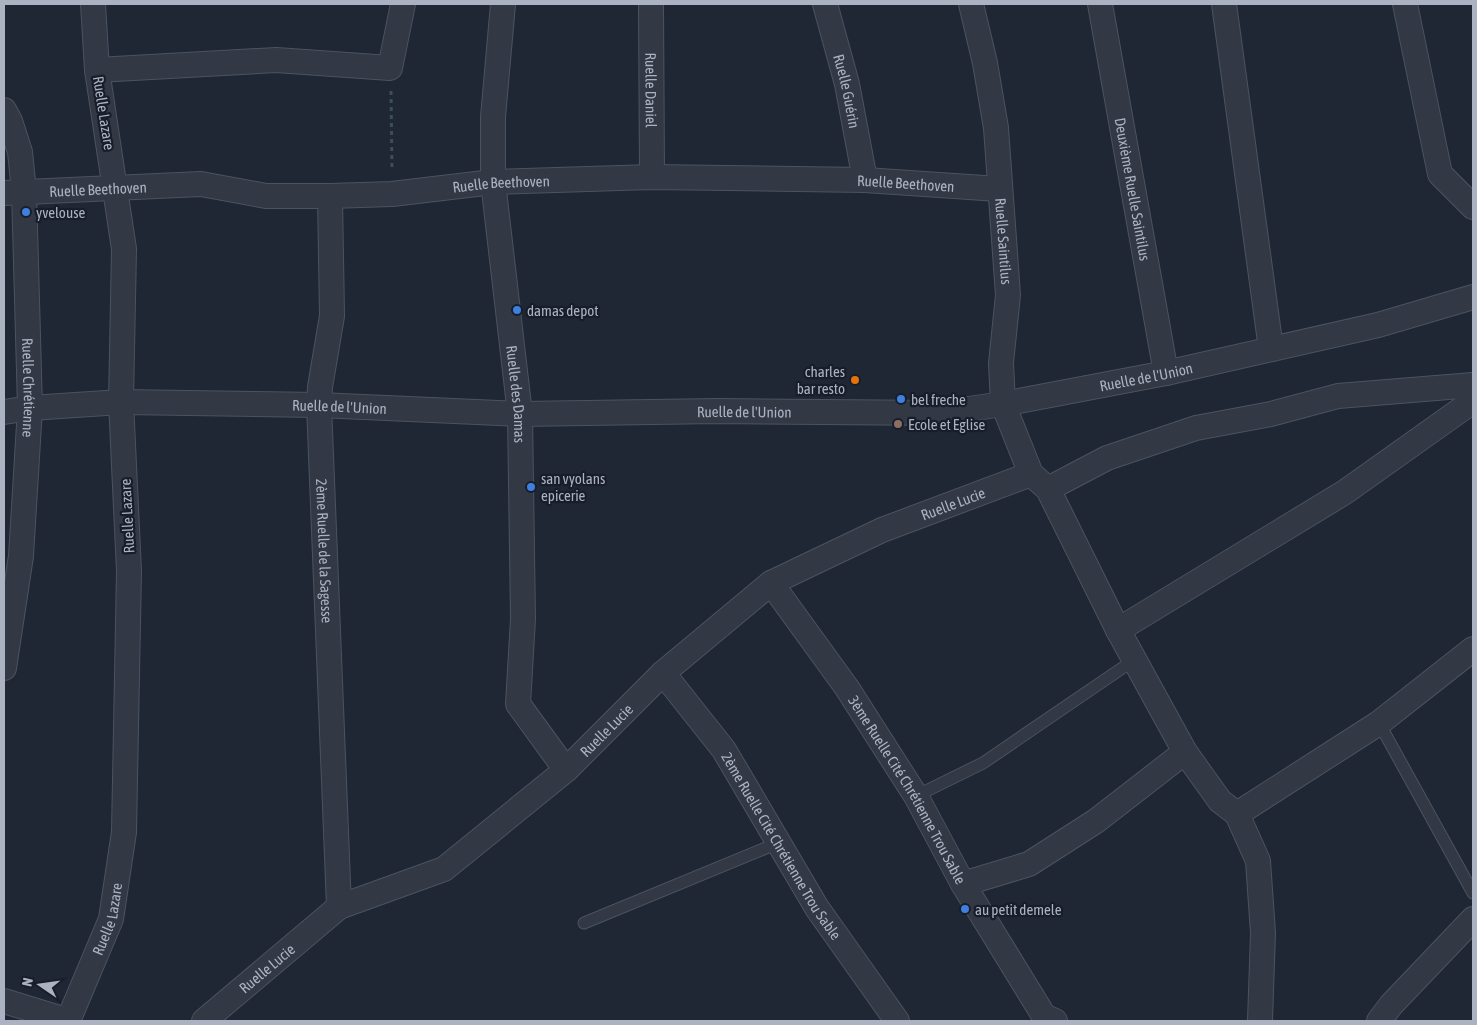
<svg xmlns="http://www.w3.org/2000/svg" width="1477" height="1025" font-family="'Asap Condensed',sans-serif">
	<rect width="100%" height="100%" fill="#1f2634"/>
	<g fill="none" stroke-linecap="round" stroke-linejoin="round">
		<g stroke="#4c5360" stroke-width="13">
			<g id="lane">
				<path d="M1379,723L1473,893"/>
				<path d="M916,796L983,763L1134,660"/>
				<path d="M584,923L778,843"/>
			</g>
		</g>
		<g stroke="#4c5360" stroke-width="26">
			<g id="street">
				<path id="s1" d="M503,4L493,117V182L520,414L523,619L518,704L566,770"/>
				<path id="s2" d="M651,4L652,177"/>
				<path id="s3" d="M825,4L847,84L865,180"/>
				<path id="s4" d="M971,4L985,63L996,128L1008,295L1001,363L1003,404L1031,474L1048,489L1118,630L1185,752L1220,801L1237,814L1258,861L1263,933L1260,1021"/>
				<path id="s5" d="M1100,4L1166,373"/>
				<path d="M1224,4L1271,349"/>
				<path d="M1405,4L1440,174L1473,207"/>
				<path d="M97,70L276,60L390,68L403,4"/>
				<path id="s6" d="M4,110L10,121L20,152L24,191L30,408L21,556L4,668"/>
				<path id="s7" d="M4,193L201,184L266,196H330L392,194L493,182L652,177L865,180L999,189"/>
				<path id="s8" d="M330,196L332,316L320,387L319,405L339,907"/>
				<path id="s9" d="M4,412L30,408L121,402L319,405L520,414L718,411L941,413L1003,404L1166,373L1378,325L1473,297"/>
				<path d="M1048,489L1107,458L1196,428L1271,414L1338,396L1473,385"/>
				<path id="s10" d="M771,583L847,688L916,796L963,884L1044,1016L1055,1021"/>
				<path d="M1118,630L1345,492L1473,401"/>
				<path id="s11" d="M663,673L724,750L817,908L897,1021"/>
				<path d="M1237,814L1379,723L1473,649"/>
				<path d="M963,884L1029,864L1096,821L1185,752"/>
				<path d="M4,1001L69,1021"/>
				<path id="s12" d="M68,1021L111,919L124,832L129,571L121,402L124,249L97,70L93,4"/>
				<path id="s13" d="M204,1021L339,907L444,869L566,770L663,673L771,583L882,530L1031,474"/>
				<path d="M1379,1021L1391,1005L1473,919"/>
			</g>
		</g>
		<path stroke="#3e4f53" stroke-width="3" stroke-dasharray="4 4" stroke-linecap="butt" d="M391,91L392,169"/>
		<use href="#lane" stroke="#323945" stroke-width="11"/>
		<use href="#street" stroke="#323945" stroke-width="24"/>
	</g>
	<g fill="#3f7fe0" stroke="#181e29" stroke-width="2">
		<circle cx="26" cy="212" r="5"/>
		<circle cx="517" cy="310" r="5"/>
		<circle cx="901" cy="399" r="5"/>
		<circle cx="531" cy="487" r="5"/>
		<circle cx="965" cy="909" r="5"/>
	</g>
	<circle fill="#e8710a" stroke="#181e29" stroke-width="2" cx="855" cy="380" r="5"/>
	<circle fill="#8d6e63" stroke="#181e29" stroke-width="2" cx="898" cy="424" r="5"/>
	<g text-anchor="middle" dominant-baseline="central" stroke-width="4.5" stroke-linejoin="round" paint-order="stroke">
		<g font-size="15" fill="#abb3c2" stroke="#181e29">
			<text stroke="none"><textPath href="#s2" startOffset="86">Ruelle Daniel</textPath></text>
			<text stroke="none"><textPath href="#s3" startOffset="90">Ruelle Guérin</textPath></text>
			<text transform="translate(104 113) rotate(81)">Ruelle Lazare</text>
			<text stroke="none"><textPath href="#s7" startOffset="904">Ruelle Beethoven</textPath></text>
			<text stroke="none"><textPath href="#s7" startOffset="499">Ruelle Beethoven</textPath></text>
			<text stroke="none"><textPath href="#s7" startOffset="94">Ruelle Beethoven</textPath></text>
			<text stroke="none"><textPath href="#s5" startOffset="188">Deuxième Ruelle Saintilus</textPath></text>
			<text stroke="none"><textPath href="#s4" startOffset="240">Ruelle Saintilus</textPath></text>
			<text stroke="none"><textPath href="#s9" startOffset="1146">Ruelle de l'Union</textPath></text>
			<text stroke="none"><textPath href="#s6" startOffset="281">Ruelle Chrétienne</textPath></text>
			<text stroke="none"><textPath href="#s1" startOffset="392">Ruelle des Damas</textPath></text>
			<text stroke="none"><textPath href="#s9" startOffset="336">Ruelle de l'Union</textPath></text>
			<text stroke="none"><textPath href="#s9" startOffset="741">Ruelle de l'Union</textPath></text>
			<text stroke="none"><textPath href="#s13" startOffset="922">Ruelle Lucie</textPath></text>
			<text transform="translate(127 516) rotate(-93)">Ruelle Lazare</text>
			<text stroke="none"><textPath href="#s8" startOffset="356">2ème Ruelle de la Sagesse</textPath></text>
			<text stroke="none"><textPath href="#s13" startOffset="502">Ruelle Lucie</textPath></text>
			<text stroke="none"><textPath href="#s10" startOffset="248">3ème Ruelle Cité Chrétienne Trou Sable</textPath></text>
			<text stroke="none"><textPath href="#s11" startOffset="210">2ème Ruelle Cité Chrétienne Trou Sable</textPath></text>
			<text stroke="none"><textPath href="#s12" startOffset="110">Ruelle Lazare</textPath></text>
			<text stroke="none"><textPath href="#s13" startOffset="82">Ruelle Lucie</textPath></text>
		</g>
		<g font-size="15" fill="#abb3c2" stroke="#181e29" text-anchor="start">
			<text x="36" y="212">yvelouse</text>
			<text x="527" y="310">damas depot</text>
			<text x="845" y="371" text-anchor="end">charles<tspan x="845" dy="17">bar resto</tspan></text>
			<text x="911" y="399">bel freche</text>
			<text x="908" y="424">Ecole et Eglise</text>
			<text x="541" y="478">san vyolans<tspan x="541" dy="17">epicerie</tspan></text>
			<text x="975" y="909">au petit demele</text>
		</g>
	</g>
	<rect width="1477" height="1025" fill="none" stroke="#abb3c2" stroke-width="10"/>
	<g transform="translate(40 985) rotate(283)" stroke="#181e29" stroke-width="4" paint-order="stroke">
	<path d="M0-4L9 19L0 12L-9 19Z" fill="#abb3c2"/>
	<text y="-8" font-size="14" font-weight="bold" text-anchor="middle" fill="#abb3c2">N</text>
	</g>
</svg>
